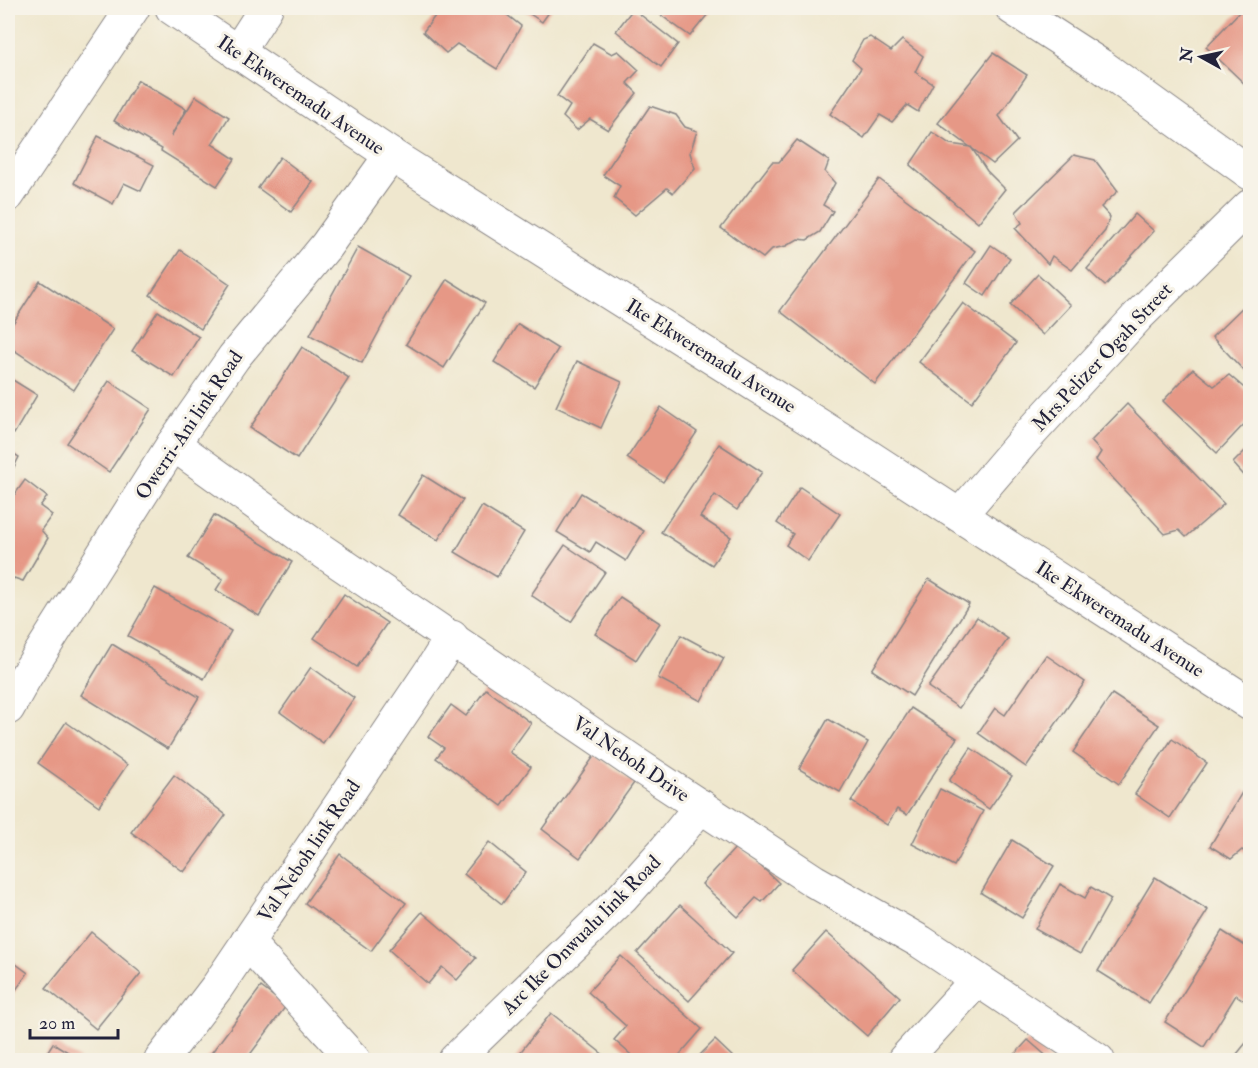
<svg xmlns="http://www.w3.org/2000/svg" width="1258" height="1068" font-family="'IM FELL Double Pica',serif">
	<rect width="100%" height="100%" fill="#f7f3e8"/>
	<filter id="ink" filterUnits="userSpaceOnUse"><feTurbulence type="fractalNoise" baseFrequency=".0167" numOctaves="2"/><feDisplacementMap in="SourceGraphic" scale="12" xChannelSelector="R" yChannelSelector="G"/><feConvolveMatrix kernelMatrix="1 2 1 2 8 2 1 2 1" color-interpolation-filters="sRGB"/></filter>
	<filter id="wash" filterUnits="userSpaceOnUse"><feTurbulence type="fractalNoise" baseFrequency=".008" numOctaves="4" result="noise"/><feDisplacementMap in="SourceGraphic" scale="24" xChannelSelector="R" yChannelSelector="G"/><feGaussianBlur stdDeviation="1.35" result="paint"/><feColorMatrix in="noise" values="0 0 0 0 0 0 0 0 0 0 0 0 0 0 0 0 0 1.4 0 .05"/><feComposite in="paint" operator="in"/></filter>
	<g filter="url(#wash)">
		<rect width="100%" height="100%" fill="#efe7ce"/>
		<g id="blocks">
			<g fill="#e69886">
				<path d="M441,8H505L506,14L521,26L497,69L457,44L446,53L423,32Z"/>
				<path d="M521,8H552L542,22Z"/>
				<path d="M651,8H713L690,36Z"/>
				<path d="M1243,8H1250V89L1206,47Z"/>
				<path d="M633,9L678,44L661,67L616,31Z"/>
				<path d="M870,37L891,51L902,40L923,56L915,72L933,84L918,112L907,105L892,122L880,115L864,138L830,114L861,68L852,60L863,40Z"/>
				<path d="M593,43L612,54L618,51L639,70L627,83L637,93L608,130L590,119L577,130L563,117L570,106L557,96Z"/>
				<path d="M993,53L1027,75L999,116L1017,141L993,164L938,123Z"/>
				<path d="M138,80L186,109L171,136L196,96L229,117L212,144L235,159L217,186L161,151L162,149L114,121Z"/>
				<path d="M650,106L676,115L685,127L697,131L690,153L695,168L673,193L667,188L635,215L614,198L620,186L603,175Z"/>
				<path d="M932,132L950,144L971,147L987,171L1005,189L978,223L910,165Z"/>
				<path d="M98,136L154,165L141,191L124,183L113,204L74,183Z"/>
				<path d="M797,140L829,161L825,172L835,183L823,205L833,211L820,232L807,240L798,239L786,246L772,249L763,258L721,228L772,162H779Z"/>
				<path d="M1074,155L1095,160L1118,191L1101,207L1110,217L1105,231L1072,270L1052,256L1048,264L1015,228L1022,223L1016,212Z"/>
				<path d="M280,157L313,182L291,212L258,188Z"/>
				<path d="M879,179L975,251L875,384L780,311Z"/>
				<path d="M1135,214L1154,231L1105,286L1087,269Z"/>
				<path d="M991,245L1010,258L985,296L966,283Z"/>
				<path d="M358,247L409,276L362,363L310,335Z"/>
				<path d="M180,250L230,284L201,329L150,295Z"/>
				<path d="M1038,274L1071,305L1043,335L1010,305Z"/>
				<path d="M447,279L485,303L444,368L406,344Z"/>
				<path d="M40,281L113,329L74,390L8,346V331Z"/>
				<path d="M1250,300V377L1212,337Z"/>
				<path d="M963,303L1016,343L972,402L919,362Z"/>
				<path d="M158,311L199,337L174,377L132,351Z"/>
				<path d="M518,324L558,349L534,387L494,362Z"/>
				<path d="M302,347L349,378L297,459L250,428Z"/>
				<path d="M577,361L622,382L601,428L556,407Z"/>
				<path d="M1193,369L1214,386L1229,375L1250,393V418L1217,453L1163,401Z"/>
				<path d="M8,377L37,395L14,434L8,430Z"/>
				<path d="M109,381L151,409L109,472L67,443Z"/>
				<path d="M1127,404L1224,504L1186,537L1179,530L1165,534L1096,460L1101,452L1091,441Z"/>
				<path d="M661,407L697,432L663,482L627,458Z"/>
				<path d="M719,444L762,472L737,510L715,495L700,517L731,537L712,565L661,532Z"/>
				<path d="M1250,446V482L1233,463Z"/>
				<path d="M8,450L19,457L8,479Z"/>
				<path d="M423,475L463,500L438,540L398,515Z"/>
				<path d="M25,480L47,497L40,506L52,515L41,530L48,538L23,581L14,578L8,588V504Z"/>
				<path d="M800,487L840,514L808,561L786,545L793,534L777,523Z"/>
				<path d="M581,493L644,531L626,561L596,542L590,552L557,532Z"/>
				<path d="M482,506L524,532L497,577L455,552Z"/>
				<path d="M214,515L292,562L259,616L216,590L223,579L188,558Z"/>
				<path d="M565,545L605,572L571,622L531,595Z"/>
				<path d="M929,579L969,604L912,696L872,670Z"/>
				<path d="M155,588L231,631L204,679L128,636Z"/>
				<path d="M344,594L387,623L357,667L314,638Z"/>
				<path d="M620,597L660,623L636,660L595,634Z"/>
				<path d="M977,617L1008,639L959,708L928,687Z"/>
				<path d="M681,635L724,658L701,701L658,678Z"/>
				<path d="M112,644L199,697L168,749L81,695Z"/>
				<path d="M1046,655L1085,682L1026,767L978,733L995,708L1005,715Z"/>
				<path d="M311,667L354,698L323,743L280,712Z"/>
				<path d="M486,689L531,723L510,752L531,767L502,806L436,758L444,748L428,737L451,705L466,716Z"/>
				<path d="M1112,694L1159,725L1119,784L1073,752Z"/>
				<path d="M911,708L957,738L907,815L897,809L887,825L851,801Z"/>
				<path d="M828,719L868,742L840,792L799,769Z"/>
				<path d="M66,722L127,765L99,806L38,763Z"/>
				<path d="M1172,739L1207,763L1170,818L1135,794Z"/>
				<path d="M971,748L1012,776L989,809L949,781Z"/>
				<path d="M595,755L634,783L580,858L542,829Z"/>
				<path d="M174,775L226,815L184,872L131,832Z"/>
				<path d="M940,789L983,811L954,866L912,844Z"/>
				<path d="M1244,789L1250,793V855L1242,850L1231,859L1210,846Z"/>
				<path d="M1012,840L1054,866L1022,918L981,893Z"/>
				<path d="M489,842L526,872L502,904L464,874Z"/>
				<path d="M738,845L779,883L762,902L756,898L738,917L702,884Z"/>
				<path d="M340,854L406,903L371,951L305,903Z"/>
				<path d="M1155,877L1208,910L1149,1003L1098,971Z"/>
				<path d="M1060,884L1085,898L1091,887L1111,899L1080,954L1035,929Z"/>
				<path d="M680,905L732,953L689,1001L637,953Z"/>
				<path d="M422,912L476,958L457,980L442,967L428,984L389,950Z"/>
				<path d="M1222,931L1250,949V1004L1236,995L1204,1047L1165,1022Z"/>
				<path d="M91,932L141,973L96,1029L46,988Z"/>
				<path d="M826,932L900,997L867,1036L792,970Z"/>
				<path d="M621,956L702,1029L675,1060H637L614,1040L626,1026L588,992Z"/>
				<path d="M8,958L28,973L8,1001Z"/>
				<path d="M261,987L286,1006L246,1060H206Z"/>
				<path d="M551,1013L610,1060H517L515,1059Z"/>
				<path d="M1250,1038V1060H1232Z"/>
				<path d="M715,1040L736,1060H695Z"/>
				<path d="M1028,1040L1051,1060H1010Z"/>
				<path d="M53,1043L81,1060H42Z"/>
			</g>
		</g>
	</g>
	<g filter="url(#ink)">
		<use href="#blocks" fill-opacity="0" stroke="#888484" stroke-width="1.5"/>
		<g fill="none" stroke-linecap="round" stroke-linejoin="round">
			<g stroke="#888484" stroke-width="35">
				<g id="minor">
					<path d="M172,8L391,155L868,456L1250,704"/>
					<path d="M1012,8L1100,65L1250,173"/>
					<path d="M237,53L266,8"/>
					<path d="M8,195L133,8"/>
					<path d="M173,444L315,546L639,766L814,881L921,942L1098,1060"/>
					<path d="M960,515L1025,439L1139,315L1250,206"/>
					<path d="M8,708L24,679L173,444L234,357L326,246L391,155"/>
					<path d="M247,942L354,1060"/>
					<path d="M161,1060L217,987L430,672L452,637"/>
					<path d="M455,1060L622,898L666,849L701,806"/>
					<path d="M904,1060L977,980"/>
				</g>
			</g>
			<use href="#minor" stroke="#fff" stroke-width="33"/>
		</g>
	</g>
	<g text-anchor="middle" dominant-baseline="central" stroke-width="6" stroke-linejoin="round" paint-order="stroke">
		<g font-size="20" fill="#22223b" stroke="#f7f3e8">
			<text transform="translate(301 95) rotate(34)">Ike Ekweremadu Avenue</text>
			<text transform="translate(711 356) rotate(32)">Ike Ekweremadu Avenue</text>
			<text transform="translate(1102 357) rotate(-47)">Mrs.Pelizer Ogah Street</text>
			<text transform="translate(189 425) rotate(-56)">Owerri-Ani link Road</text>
			<text transform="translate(1120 619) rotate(33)">Ike Ekweremadu Avenue</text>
			<text transform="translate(631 759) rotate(34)">Val Neboh Drive</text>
			<text transform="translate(309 851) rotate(-56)">Val Neboh link Road</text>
			<text transform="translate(581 935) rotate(-45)">Arc Ike Onwualu link Road</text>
		</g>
	</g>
	<rect width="1258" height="1068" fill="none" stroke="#f7f3e8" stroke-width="30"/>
	<g transform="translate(1201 57) rotate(278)" stroke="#f7f3e8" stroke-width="4.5" paint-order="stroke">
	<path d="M0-4.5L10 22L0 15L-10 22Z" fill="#22223b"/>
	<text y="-9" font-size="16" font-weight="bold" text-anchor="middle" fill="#22223b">N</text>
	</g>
	<path d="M30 1029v9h88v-9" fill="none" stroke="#22223b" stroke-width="3"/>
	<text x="39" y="1029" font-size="18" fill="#22223b" stroke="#f7f3e8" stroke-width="4.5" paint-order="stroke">20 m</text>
</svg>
